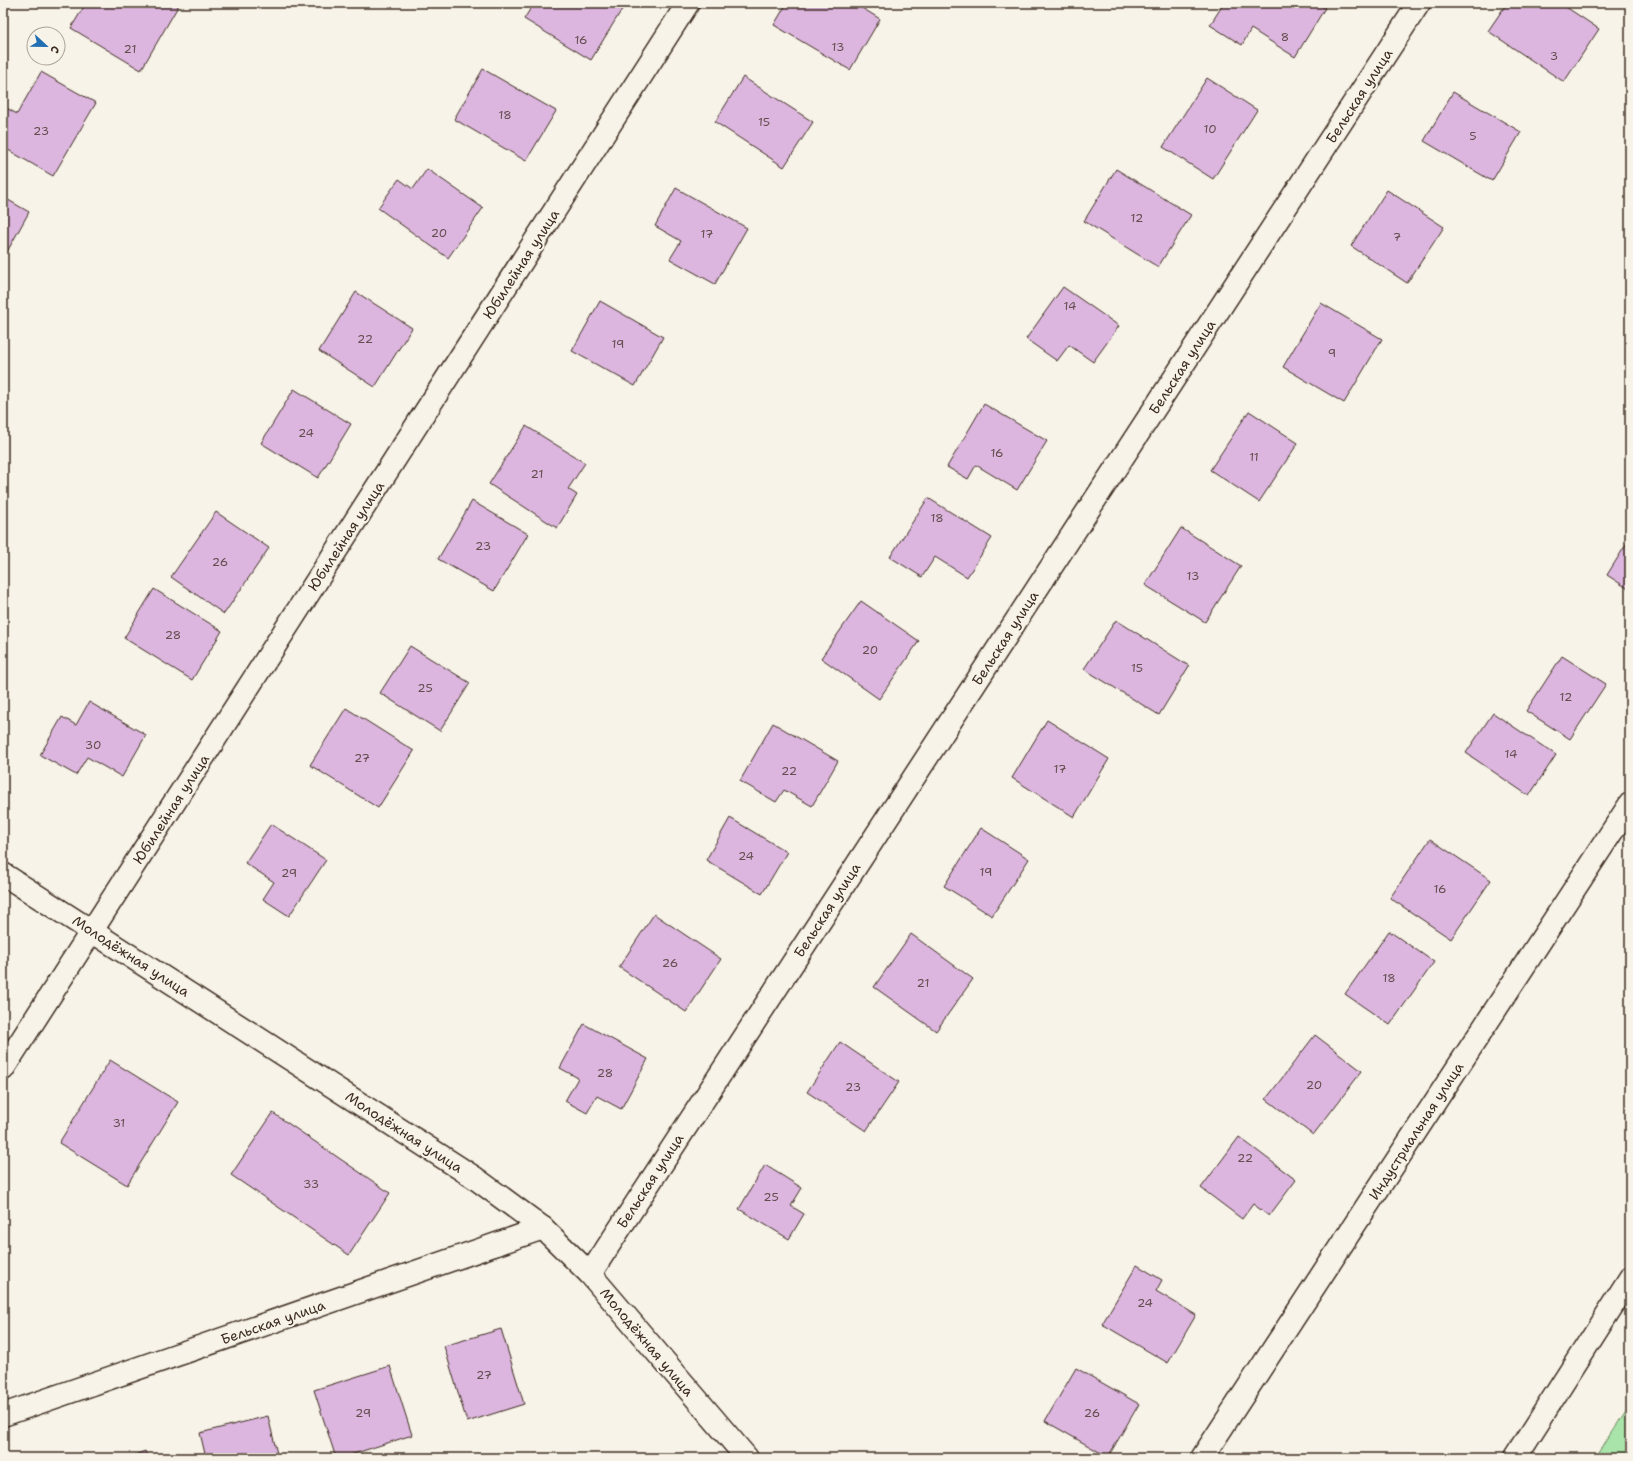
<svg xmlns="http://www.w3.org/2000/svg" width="1633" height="1461" font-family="'Shantell Sans',sans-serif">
	<rect width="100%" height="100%" fill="#f7f3e8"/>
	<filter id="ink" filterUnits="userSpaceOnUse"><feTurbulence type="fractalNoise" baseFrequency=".025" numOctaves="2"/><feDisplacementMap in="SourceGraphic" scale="8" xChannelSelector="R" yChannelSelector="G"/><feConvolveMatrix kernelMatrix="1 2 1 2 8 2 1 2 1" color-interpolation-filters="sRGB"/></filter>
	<g filter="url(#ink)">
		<path fill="#a9e5ab" stroke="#728864" d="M1630,1403V1458H1594Z"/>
		<g fill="#dcb6df" stroke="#3b2a1e">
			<path d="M86,3H180L141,70L71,28Z"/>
			<path d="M534,3H620L624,6L591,60L524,19Z"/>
			<path d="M787,3H854L880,19L850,70L774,25Z"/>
			<path d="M1224,3H1316L1325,8L1295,57L1251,29L1242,45L1210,25Z"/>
			<path d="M1507,3H1560L1599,29L1564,82L1488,31Z"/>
			<path d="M483,69L556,111L526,161L454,119Z"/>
			<path d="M41,72L96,103L53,176L3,147V106L17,114Z"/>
			<path d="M743,77L813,122L784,167L715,122Z"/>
			<path d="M1207,78L1257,110L1213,179L1163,147Z"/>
			<path d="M1453,92L1521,132L1492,181L1424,141Z"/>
			<path d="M427,169L483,208L448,258L378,208L399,179L413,189Z"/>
			<path d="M1116,169L1191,215L1158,267L1084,221Z"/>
			<path d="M676,188L747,228L715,284L670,259L681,241L655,226Z"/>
			<path d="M1387,190L1444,227L1407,283L1351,246Z"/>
			<path d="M3,197L29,212L3,259Z"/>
			<path d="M1063,287L1119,326L1093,362L1069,345L1057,361L1026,339Z"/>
			<path d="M356,292L412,328L375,387L319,351Z"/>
			<path d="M600,301L663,337L635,386L572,351Z"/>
			<path d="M1321,303L1382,339L1344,403L1283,367Z"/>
			<path d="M294,389L351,424L318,478L261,443Z"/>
			<path d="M984,404L1047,441L1017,490L976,465L968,479L947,467Z"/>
			<path d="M1249,411L1298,443L1259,502L1210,470Z"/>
			<path d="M526,426L585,463L568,489L577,495L557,528L489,484Z"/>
			<path d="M928,498L992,538L967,577L935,557L922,577L890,557Z"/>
			<path d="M472,501L528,534L494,591L438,559Z"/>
			<path d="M216,512L269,548L224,614L171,577Z"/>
			<path d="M1181,528L1241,566L1205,622L1145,585Z"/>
			<path d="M1630,538V590L1607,575Z"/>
			<path d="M154,589L222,631L192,680L124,638Z"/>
			<path d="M861,601L919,641L879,699L821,658Z"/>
			<path d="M1116,620L1189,666L1159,715L1084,669Z"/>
			<path d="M410,646L470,683L440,731L380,693Z"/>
			<path d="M1562,656L1606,684L1570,739L1526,711Z"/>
			<path d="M89,702L146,735L122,777L87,757L76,775L40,755L62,717L76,725Z"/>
			<path d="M346,708L414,751L378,808L310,765Z"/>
			<path d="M1493,713L1556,755L1529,796L1466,753Z"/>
			<path d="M1047,720L1109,759L1074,817L1012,778Z"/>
			<path d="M773,723L838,761L812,806L784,790L776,802L740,781Z"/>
			<path d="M730,818L787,852L762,894L706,860Z"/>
			<path d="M271,824L326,860L289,916L263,899L274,882L245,863Z"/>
			<path d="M981,828L1029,859L992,916L944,886Z"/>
			<path d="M1430,839L1491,880L1451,939L1390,898Z"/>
			<path d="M654,914L721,959L686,1012L619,967Z"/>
			<path d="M1389,931L1434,962L1390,1025L1345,994Z"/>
			<path d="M911,934L973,979L936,1031L874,987Z"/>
			<path d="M584,1024L648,1059L621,1109L597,1096L587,1113L565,1101L578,1078L560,1068Z"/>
			<path d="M1315,1035L1362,1071L1313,1135L1266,1099Z"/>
			<path d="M840,1042L899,1082L866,1131L807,1092Z"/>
			<path d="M110,1060L178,1102L127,1185L59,1143Z"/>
			<path d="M273,1113L390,1193L349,1255L231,1175Z"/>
			<path d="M1239,1137L1296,1180L1269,1216L1253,1204L1242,1219L1201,1188Z"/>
			<path d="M765,1165L802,1188L791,1206L804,1214L789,1239L739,1209Z"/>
			<path d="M1137,1265L1162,1280L1156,1291L1196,1315L1168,1363L1102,1324Z"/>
			<path d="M501,1329L524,1404L467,1422L444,1346Z"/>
			<path d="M390,1366L412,1435L341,1458H336L314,1390Z"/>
			<path d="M1076,1368L1139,1404L1108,1457L1045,1421Z"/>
			<path d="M268,1416L278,1458H206L200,1433Z"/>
			<path d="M145,1451L148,1458H127Z"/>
		</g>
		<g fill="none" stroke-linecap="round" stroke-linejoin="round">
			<g stroke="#3b2a1e" stroke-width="25">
				<g id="minor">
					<path d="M3,874L475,1178L543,1228L590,1274L747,1458"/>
					<path d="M3,1069L688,3"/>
					<path d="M590,1274L1419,3"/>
					<path d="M3,1415L543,1228"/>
					<path d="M1202,1458L1630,804"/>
					<path d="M1515,1458L1630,1278"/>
				</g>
			</g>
			<use href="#minor" stroke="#f7f3e8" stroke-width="22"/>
		</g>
	</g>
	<g text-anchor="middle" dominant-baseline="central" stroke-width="4" stroke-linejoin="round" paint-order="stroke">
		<g font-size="12" fill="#634d4e">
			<text x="1285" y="37">8</text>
			<text x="581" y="40">16</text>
			<text x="838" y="47">13</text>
			<text x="130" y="49">21</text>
			<text x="1554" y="56">3</text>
			<text x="505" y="115">18</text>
			<text x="764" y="122">15</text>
			<text x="1210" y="129">10</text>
			<text x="41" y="131">23</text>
			<text x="1473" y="136">5</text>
			<text x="1137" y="218">12</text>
			<text x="439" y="233">20</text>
			<text x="707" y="234">17</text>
			<text x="1397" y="237">7</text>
			<text x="1070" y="306">14</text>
			<text x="365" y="339">22</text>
			<text x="618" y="344">19</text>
			<text x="1332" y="353">9</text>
			<text x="306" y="433">24</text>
			<text x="997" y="453">16</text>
			<text x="1254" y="457">11</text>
			<text x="537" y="474">21</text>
			<text x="937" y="518">18</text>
			<text x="483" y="546">23</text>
			<text x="220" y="562">26</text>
			<text x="1193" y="576">13</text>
			<text x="173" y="635">28</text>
			<text x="870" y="650">20</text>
			<text x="1137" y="668">15</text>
			<text x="425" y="688">25</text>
			<text x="1566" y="697">12</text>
			<text x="93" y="745">30</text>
			<text x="1511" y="754">14</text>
			<text x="362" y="758">27</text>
			<text x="1060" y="769">17</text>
			<text x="789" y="771">22</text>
			<text x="746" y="856">24</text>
			<text x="986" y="872">19</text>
			<text x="289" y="873">29</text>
			<text x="1440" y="889">16</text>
			<text x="670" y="963">26</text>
			<text x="1389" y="978">18</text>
			<text x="923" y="983">21</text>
			<text x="605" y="1073">28</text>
			<text x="1314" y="1085">20</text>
			<text x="853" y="1087">23</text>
			<text x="119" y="1123">31</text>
			<text x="1245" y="1158">22</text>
			<text x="311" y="1184">33</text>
			<text x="771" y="1197">25</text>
			<text x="1145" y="1303">24</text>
			<text x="484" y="1375">27</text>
			<text x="363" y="1413">29</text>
			<text x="1092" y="1413">26</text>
		</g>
		<g font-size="14" fill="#3b2a1e" stroke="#f7f3e8">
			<text transform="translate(1359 96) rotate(-57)">Бельская улица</text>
			<text transform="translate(521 264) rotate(-57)">Юбилейная улица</text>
			<text transform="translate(1182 367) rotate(-57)">Бельская улица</text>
			<text transform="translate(346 536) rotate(-57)">Юбилейная улица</text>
			<text transform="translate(1005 638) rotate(-57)">Бельская улица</text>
			<text transform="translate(171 809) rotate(-57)">Юбилейная улица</text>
			<text transform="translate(827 910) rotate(-57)">Бельская улица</text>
			<text transform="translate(131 956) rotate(33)">Молодёжная улица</text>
			<text transform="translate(1416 1131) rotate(-57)">Индустриальная улица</text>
			<text transform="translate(404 1132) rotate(33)">Молодёжная улица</text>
			<text transform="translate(650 1181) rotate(-57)">Бельская улица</text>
			<text transform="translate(273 1322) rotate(-19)">Бельская улица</text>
			<text transform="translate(647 1342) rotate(50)">Молодёжная улица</text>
		</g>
	</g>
	<rect width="1633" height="1461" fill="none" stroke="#f7f3e8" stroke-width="16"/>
	<rect x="8" y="8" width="1617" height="1445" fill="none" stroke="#3b2a1e" stroke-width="1.5" filter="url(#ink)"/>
	<g transform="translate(46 46) rotate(112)"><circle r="19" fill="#f7f3e8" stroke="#aca397"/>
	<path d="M0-3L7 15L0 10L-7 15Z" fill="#1f6fb2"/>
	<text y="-6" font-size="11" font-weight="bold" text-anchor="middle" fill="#3b2a1e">С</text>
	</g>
</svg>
